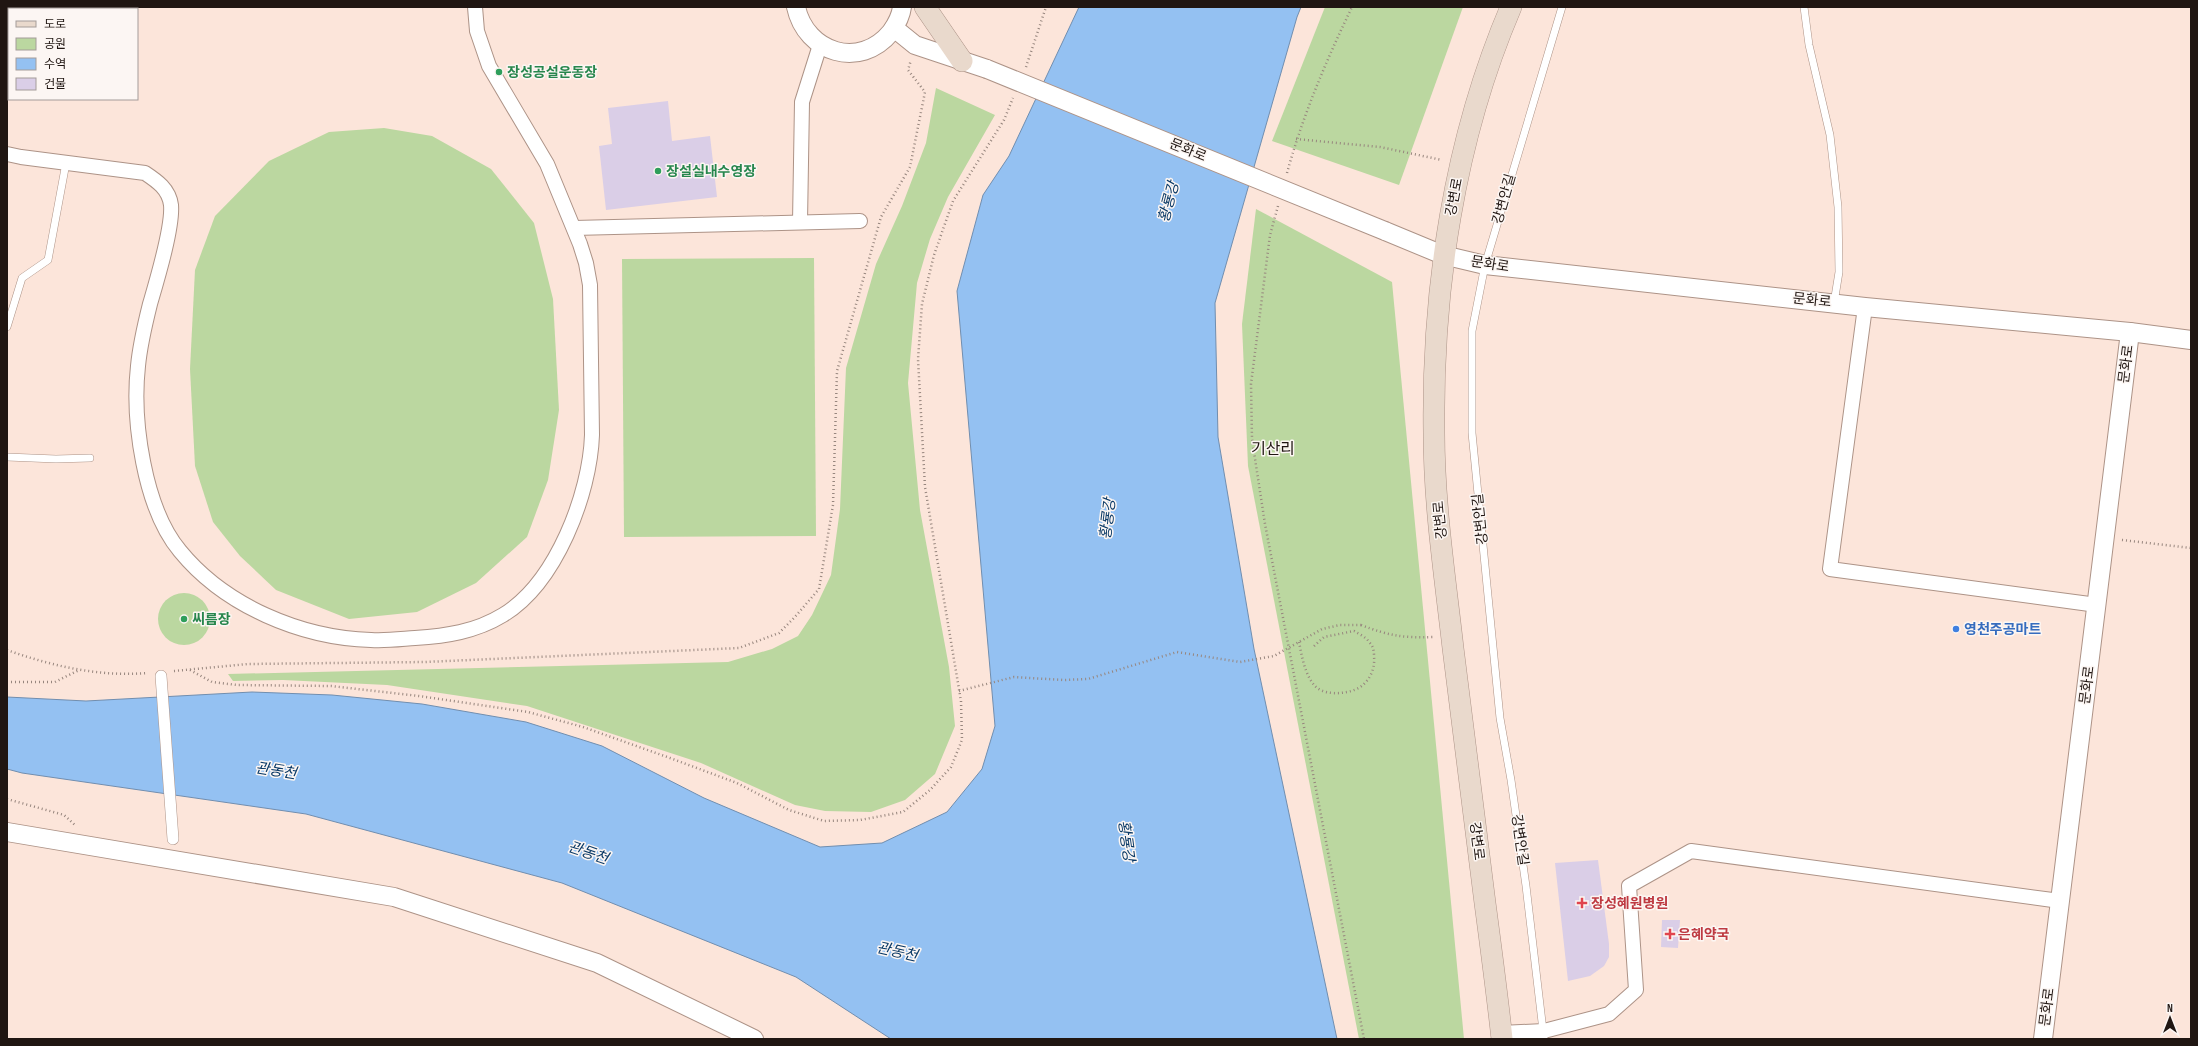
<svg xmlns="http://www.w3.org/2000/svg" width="2198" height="1046" font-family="'Sofia Sans Condensed','Noto Sans KR',sans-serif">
	<rect width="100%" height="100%" fill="#fce5da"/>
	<g fill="#bbd7a0">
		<path d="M1325,7H1463L1399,185L1272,141Z"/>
		<path d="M936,88L995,115L948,197L930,239L917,283L908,383L920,510L949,667L955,726L935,774L905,800L871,812L825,811L795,805L701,763L527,706L387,685L283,680L233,681L228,674L728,662L772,649L798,636L812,615L831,575L840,509L846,368L876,264L902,206L926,143Z"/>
		<path d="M384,128L432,136L491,169L534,223L553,299L559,410L548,480L527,537L476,583L417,612L349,619L276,590L240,556L213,522L195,466L190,369L195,270L215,216L269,161L329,132Z"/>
		<path d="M1256,209L1392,282L1464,1039H1359L1248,466L1242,324Z"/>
		<path d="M814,258L816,536L624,537L622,259Z"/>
		<circle cx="184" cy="619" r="26"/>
	</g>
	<path fill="#94c1f2" stroke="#718eaf" d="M1079,7H1301L1297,17L1215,303L1218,437L1254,649L1337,1039H891L796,977L562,883L306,814L22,773L7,769V697L86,701L252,692L332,695L422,704L526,722L602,746L704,798L820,847L882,843L947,812L982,769L995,726L957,291L983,195L1009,156Z"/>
	<g fill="#dacee7">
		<path d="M668,101L672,141L710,136L717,197L606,210L599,146L612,144L608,108Z"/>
		<path d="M1598,860L1609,944V957L1604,966L1590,976L1568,981L1555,863Z"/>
		<path d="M1662,920H1680L1678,948L1661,947Z"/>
	</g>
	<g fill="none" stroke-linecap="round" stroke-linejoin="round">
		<g stroke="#ad9387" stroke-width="8">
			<g id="service">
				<path d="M1804,7L1809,45L1830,135L1838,207L1839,272L1834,303"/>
				<path d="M7,327L22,278L48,260L66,163"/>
				<path d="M7,457L56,459L90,458"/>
				<path d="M1544,1039L1526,886L1511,780L1500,718L1472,433V331L1485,265L1562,7"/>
			</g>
		</g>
		<g stroke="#ad9387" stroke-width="12">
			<path id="pedestrian" d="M161,676L173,839"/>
		</g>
		<g stroke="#ad9387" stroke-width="16">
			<g id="minor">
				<path d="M7,154L21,157L145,173C157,181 169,189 171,205C173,227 157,280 150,304C145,324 140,345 138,366C132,420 144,508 180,551C225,606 301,638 371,640C386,641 401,639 415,638C446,636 475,632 503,615C556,583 590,494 592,435L590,285L586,263L580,244L547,164L489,66L477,31L475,7"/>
				<path d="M800,222L802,102L820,45"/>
				<path d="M574,228L860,221"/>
				<path d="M1865,307L1830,569L2097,605"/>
				<path d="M1501,1033L1544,1031L1609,1014L1636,990L1629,886L1691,851L2060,901"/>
			</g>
		</g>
		<g stroke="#ad9387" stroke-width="20">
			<g id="tertiary">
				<path d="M796,7C806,53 860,70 891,32C896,25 901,15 902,7"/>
				<path d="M894,28L915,45L987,69"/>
				<path d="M1385,231L1443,255L1485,265L1865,307L2130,332L2191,340"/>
				<path d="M7,832L394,897L597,963L754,1039"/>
				<path d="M2043,1039L2130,332"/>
			</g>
		</g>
		<g stroke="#ad9387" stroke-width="22">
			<g id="secondary">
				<path d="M925,7L962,61"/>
				<path d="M1502,1039C1497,994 1491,948 1485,903C1474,818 1464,733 1453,648C1445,577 1434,505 1434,433C1432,289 1454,140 1511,7"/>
			</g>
		</g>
		<g stroke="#97867e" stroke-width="2.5" stroke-dasharray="1 3" stroke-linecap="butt">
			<path d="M1026,67L1046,7"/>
			<path d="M1296,139L1380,147L1442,160"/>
			<path d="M1287,173C1303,115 1326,61 1352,7"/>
			<path d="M1278,206L1270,235L1251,384L1252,439L1265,524L1364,1039"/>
			<path d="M2122,540L2191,548"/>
			<path d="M1361,625C1390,636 1403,638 1433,637"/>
			<path d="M1299,642C1302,657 1305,676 1316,687C1327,697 1354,694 1364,684C1372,676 1375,666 1374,656C1374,650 1373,646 1369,642C1366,637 1359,634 1354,631L1324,637L1313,647"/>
			<path d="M7,650C52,666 99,677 147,673"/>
			<path d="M190,670L212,682L237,685L331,686L419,696L528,712L583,727L670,758L737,783L789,810L824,821L860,820L903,812L930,790L951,767L962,740L961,701L925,487L918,359L922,304L934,255L953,201L1004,120L1013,98"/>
			<path d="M174,671L248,664L425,662L739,648L779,633L794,618L819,589L833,505L837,371L881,217L910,167L925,92L908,70L911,60"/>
			<path d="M7,682H55L79,670"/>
			<path d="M7,799L64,815L76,826"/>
		</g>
		<use href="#service" stroke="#fff" stroke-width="7"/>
		<use href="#pedestrian" stroke="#fff" stroke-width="11"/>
		<use href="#minor" stroke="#fff" stroke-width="14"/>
		<use href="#tertiary" stroke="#fff" stroke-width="18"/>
		<use href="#secondary" stroke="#e9d9cc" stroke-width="21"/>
		<g stroke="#ad9387" stroke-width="20" stroke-linecap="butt">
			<path id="tertiary-bridge" d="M987,69L1385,231"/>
		</g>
		<path stroke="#97867e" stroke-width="2.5" stroke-dasharray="1 3" stroke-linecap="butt" d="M959,691L1014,677L1064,680L1088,679L1177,652L1240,662L1274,656L1322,629L1340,625H1361"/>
		<use href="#tertiary-bridge" stroke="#fff" stroke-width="18"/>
	</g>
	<g fill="#2e9e5b" stroke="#fcf6f3" stroke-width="1.5">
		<circle cx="499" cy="72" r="4"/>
		<circle cx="658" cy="171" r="4"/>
		<circle cx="184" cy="619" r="4"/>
	</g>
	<circle fill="#3f7fe0" stroke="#fcf6f3" stroke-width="1.5" cx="1956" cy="629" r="4"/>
	<g fill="#e0444e" stroke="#fcf6f3" stroke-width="1.5">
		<path d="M1580 897h4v4h4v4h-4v4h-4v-4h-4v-4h4z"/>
		<path d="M1668 928h4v4h4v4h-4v4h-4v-4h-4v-4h4z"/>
	</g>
	<g text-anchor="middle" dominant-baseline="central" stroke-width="3" stroke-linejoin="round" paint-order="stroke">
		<g font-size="14" font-weight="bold" fill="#27864d" stroke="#fcf6f3" text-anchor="start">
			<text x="507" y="72">장성공설운동장</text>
			<text x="666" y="171">장설실내수영장</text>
			<text x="192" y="619">씨름장</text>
		</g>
		<g font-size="14" fill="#201612" stroke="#fcf6f3">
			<text transform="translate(1188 150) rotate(22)">문화로</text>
			<text transform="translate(1454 197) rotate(-79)">강변로</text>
			<text transform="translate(1504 199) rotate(-74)">강변안길</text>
			<text transform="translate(1490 264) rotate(9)">문화로</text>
			<text transform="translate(1812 300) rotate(6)">문화로</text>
			<text transform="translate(2126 364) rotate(-83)">문화로</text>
			<text transform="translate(1480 519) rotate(-96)">강변안길</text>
			<text transform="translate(1440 520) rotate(-95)">강변로</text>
			<text transform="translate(2087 685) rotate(-83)">문화로</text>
			<text transform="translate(1520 840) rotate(82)">강변안길</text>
			<text transform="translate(1477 841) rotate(83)">강변로</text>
			<text transform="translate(2047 1007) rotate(-83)">문화로</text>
		</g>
		<g font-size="14" font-weight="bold" fill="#366cbe" stroke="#fcf6f3" text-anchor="start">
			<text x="1964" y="629">영천주공마트</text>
		</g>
		<g font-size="14" font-weight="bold" fill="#be3a42" stroke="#fcf6f3" text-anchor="start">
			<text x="1591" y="903">장성혜원병원</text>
			<text x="1678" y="934">은혜약국</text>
		</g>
		<g font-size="15" font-style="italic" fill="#0b3a67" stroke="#fcf6f3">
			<text transform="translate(1169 202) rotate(-75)">황룡강</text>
			<text transform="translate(1108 519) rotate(-83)">황룡강</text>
			<text transform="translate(276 771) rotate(9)">관동천</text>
			<text transform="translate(1126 841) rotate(82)">황룡강</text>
			<text transform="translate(588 853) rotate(19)">관동천</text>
			<text transform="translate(897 952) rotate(13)">관동천</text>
		</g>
		<g font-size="16" fill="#201612" stroke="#fcf6f3">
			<text x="1273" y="449">기산리</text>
		</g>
	</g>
	<rect width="2198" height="1046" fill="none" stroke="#201612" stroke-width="16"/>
	<rect x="8" y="8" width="130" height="92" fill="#fcf6f3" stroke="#a49c99"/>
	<rect x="16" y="21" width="20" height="6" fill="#e9d9cc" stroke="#a49c99"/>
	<text x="44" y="28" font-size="12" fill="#201612">도로</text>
	<rect x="16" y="38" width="20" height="12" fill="#bbd7a0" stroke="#a49c99"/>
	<text x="44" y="48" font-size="12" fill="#201612">공원</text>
	<rect x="16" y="58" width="20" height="12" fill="#94c1f2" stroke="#a49c99"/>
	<text x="44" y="68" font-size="12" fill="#201612">수역</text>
	<rect x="16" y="78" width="20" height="12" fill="#dacee7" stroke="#a49c99"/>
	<text x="44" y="88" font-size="12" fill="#201612">건물</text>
	<g transform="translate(2170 1018)" stroke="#fcf6f3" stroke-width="3" paint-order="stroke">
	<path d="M0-3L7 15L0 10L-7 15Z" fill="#201612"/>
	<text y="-6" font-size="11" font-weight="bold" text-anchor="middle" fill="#201612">N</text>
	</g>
</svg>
